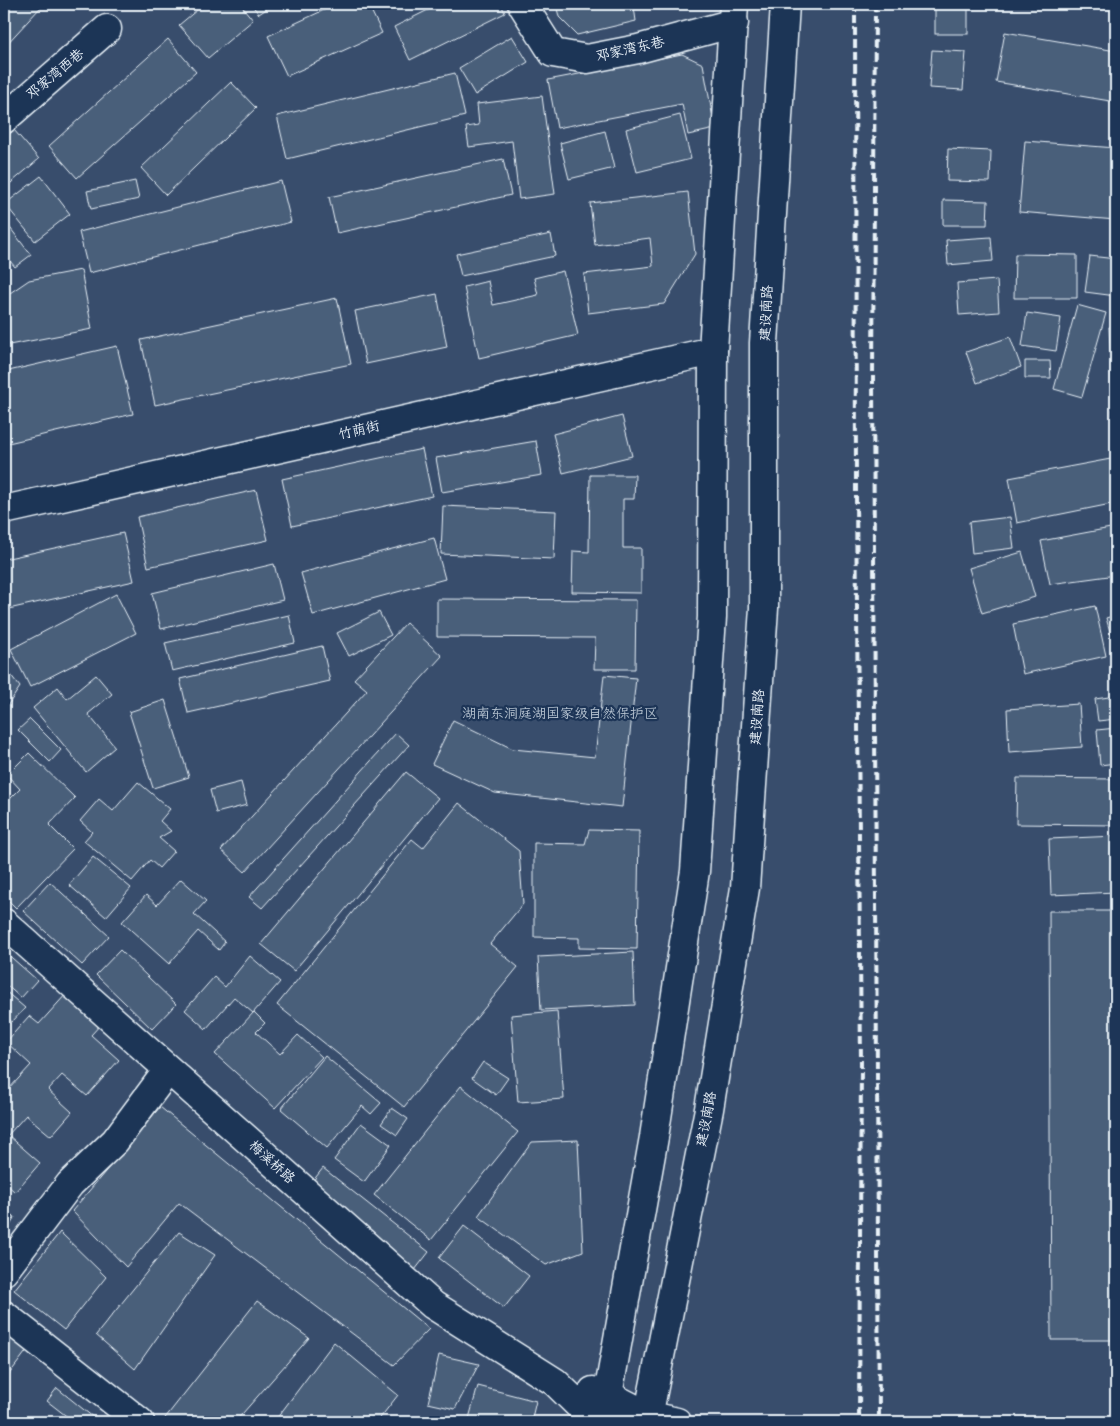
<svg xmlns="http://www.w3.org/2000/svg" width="1120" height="1426" font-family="'Comic Neue','LXGW WenKai TC',sans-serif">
	<rect width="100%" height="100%" fill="#1d3557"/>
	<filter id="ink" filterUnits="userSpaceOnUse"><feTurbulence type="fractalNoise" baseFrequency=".02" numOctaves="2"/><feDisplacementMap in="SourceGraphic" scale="10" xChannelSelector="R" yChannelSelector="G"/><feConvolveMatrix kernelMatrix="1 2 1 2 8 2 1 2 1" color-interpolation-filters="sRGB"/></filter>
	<g filter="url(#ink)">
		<rect fill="#374d6c" stroke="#909fb2" x="4" y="4" width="1112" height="1418"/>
		<g fill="#495e7a" stroke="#e8f1f8">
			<path d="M4,4H35L40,8L4,47Z"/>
			<path d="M204,4H240L253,20L208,58L179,25Z"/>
			<path d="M251,4H274L259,14Z"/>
			<path d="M337,4H368L382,33L287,76L268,36Z"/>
			<path d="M440,4H501L505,13L410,60L394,27Z"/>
			<path d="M556,4H649L634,7L636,21L577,35L559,17Z"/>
			<rect x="935" y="4" width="33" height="30"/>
			<path d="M1005,32L1116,51V102L996,82Z"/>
			<path d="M512,36L528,62L475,95L459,68Z"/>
			<path d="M168,39L196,72L77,178L49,146Z"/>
			<path d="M932,50L966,52L963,90L929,88Z"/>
			<path d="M682,54L703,64L715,129L688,135L682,104L557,128L548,80Z"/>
			<path d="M455,73L465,116L287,159L277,116Z"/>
			<path d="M231,82L256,108L166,195L141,168Z"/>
			<path d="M542,96L555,194L519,199L512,141L469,147L466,127L479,125L477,104Z"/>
			<path d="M680,115L691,159L637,172L626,129Z"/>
			<path d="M14,130L39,159L5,188L4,139Z"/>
			<path d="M605,131L614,168L569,179L560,143Z"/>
			<path d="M1025,141L1116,148V220L1019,212Z"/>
			<path d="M948,149L991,151L990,182L947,181Z"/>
			<path d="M503,159L511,195L337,233L329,197Z"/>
			<path d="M41,176L70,214L35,241L5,204Z"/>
			<path d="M135,181L139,199L91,209L87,191Z"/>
			<path d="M281,181L291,222L89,273L79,232Z"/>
			<path d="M688,192L695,254L664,304L588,313L584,274L653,266L650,238L595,245L590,203Z"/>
			<path d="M943,200L988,201L987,225H943Z"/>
			<path d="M4,220L31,255L15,267L4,254Z"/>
			<path d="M551,234L555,256L461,276L456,254Z"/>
			<path d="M991,237L993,261L948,265L946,240Z"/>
			<path d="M1015,254L1077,255V298H1014Z"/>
			<path d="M1090,256L1116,259V296L1085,292Z"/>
			<path d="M81,270L92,329L4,346V297L29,280Z"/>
			<path d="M563,271L578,335L479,358L464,287L488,281L493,305L538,295L534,278Z"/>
			<path d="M997,280L999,312L959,315L957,283Z"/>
			<path d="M437,294L447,347L366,364L355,311Z"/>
			<path d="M337,298L351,364L155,405L141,340Z"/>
			<path d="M1077,305L1106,313L1082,397L1054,389Z"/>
			<path d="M1027,313L1061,318L1056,351L1022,346Z"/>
			<path d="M1109,327H1116V435H1114Z"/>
			<path d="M1010,337L1021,367L977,383L966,352Z"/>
			<path d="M117,346L133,414L4,444V372Z"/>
			<path d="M1025,361H1050L1051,378H1025Z"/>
			<path d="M622,416L632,456L563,473L553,434Z"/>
			<path d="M536,441L542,475L442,492L436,458Z"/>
			<path d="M422,449L432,496L292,526L282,479Z"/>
			<path d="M1116,458V503L1017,523L1009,478Z"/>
			<path d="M590,475H635L634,499H623V548H641V593L572,592L573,551L589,552Z"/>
			<path d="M256,490L268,540L148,567L137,517Z"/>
			<path d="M443,506L556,511L554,559L441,554Z"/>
			<path d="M1010,517L1014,548L972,553L969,522Z"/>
			<path d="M1116,527V575L1050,584L1041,541Z"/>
			<path d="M123,533L134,581L4,610V559Z"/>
			<path d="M434,538L445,579L313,615L301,573Z"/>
			<path d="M1022,552L1035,597L982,613L969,568Z"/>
			<path d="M274,564L283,600L161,629L152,593Z"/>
			<path d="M116,594L136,633L30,687L11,649Z"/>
			<path d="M437,599L636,600L635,669H594L595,638L437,637Z"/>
			<path d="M1095,606L1106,656L1023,674L1013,624Z"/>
			<path d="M379,612L391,635L349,656L337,633Z"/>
			<path d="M289,615L295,643L172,671L165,643Z"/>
			<path d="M1116,615V652L1106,618Z"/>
			<path d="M406,623L442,656L245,872L221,850L367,690L354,679Z"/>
			<path d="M322,646L330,681L188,713L180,679Z"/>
			<path d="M4,666L20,687L4,711Z"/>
			<path d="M96,675L112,694L88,714L115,747L86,772L33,708L58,687L67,699Z"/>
			<path d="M604,675L636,678L622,807L495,793L432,764L453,720L513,749L595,757Z"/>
			<path d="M1116,696V719L1098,721L1095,699Z"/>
			<path d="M165,700L189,777L153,788L129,712Z"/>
			<path d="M1079,704L1082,747L1009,752L1007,709Z"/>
			<path d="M30,719L61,750L50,762L18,730Z"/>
			<path d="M1116,728V763L1100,765L1097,730Z"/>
			<path d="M396,733L409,745L262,908L249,897Z"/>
			<path d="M29,753L75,798L49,825L73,849L16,908L4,896V805L20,789L7,775Z"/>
			<path d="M406,772L438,798L294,971L261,944Z"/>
			<path d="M1017,778L1116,779V825L1016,824Z"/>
			<path d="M138,782L170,809L160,821L171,831L159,838L174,851L159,868L150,860L132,881L84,841L92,832L80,821L99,799L113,811Z"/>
			<path d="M241,782L247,805L216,813L210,790Z"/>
			<path d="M459,803L519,851L523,904L490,944L518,967L404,1107L277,1005L412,839L423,848Z"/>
			<path d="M589,830L639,831L637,949L579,948V938L534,937V843L585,844Z"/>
			<path d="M1116,836V892L1051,895L1049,839Z"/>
			<path d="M93,857L131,888L106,917L69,885Z"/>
			<path d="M181,879L206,901L194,914L225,942L219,950L198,931L169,964L122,922L146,895L157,905Z"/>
			<path d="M50,882L109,936L82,965L23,911Z"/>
			<path d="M1049,911H1116V1340H1051Z"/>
			<path d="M120,950L176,1004L152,1029L96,975Z"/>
			<path d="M4,951L37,980L21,998L4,983Z"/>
			<path d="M633,952L635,1005L541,1010L538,957Z"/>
			<path d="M250,956L280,982L253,1013L234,997L206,1029L185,1010L214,977L225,987Z"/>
			<path d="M4,990L25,1008L12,1022L4,1015Z"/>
			<path d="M67,993L102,1023L91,1035L119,1060L87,1096L62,1075L48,1090L72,1112L51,1136L26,1115L8,1135L40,1163L15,1192L4,1182V1088L7,1091L31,1065L6,1042L29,1016L39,1024Z"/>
			<path d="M557,1011L564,1099L518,1102L511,1015Z"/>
			<path d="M254,1012L265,1023L256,1032L280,1054L298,1035L322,1057L275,1108L215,1054Z"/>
			<path d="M325,1056L381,1103L371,1114L362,1106L327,1148L281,1109Z"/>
			<path d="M483,1062L508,1078L496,1095L472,1078Z"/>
			<path d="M461,1086L518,1132L431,1240L374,1195Z"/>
			<path d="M160,1107L429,1329L394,1365L179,1203L126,1267L72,1211Z"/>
			<path d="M392,1108L408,1119L397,1135L381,1124Z"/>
			<path d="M361,1123L391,1145L364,1182L334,1160Z"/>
			<path d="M578,1140L583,1251L546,1265L478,1216L532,1142Z"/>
			<path d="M323,1168L429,1252L415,1270L309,1186Z"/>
			<path d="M4,1211L15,1217L4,1236Z"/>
			<path d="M464,1226L529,1276L504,1308L439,1258Z"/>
			<path d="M60,1232L106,1277L64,1330L14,1290Z"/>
			<path d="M179,1232L215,1255L135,1369L96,1335Z"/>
			<path d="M257,1301L309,1338L235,1422H162Z"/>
			<path d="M4,1330L28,1349L4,1381Z"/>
			<path d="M334,1342L398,1395L377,1422H274Z"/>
			<path d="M439,1355L479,1364L455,1409L428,1403Z"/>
			<path d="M478,1386L536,1401L531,1422H468Z"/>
			<path d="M57,1388L99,1422H74L47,1401Z"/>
		</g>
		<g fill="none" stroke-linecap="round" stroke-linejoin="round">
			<g stroke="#e8f1f8" stroke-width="31">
				<g id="minor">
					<path d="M522,4L553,53L587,59L638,49L734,23"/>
					<path d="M4,119L107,29"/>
					<path d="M4,1271L70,1184L115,1141L168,1070"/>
					<path d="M4,1315L140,1422"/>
				</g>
			</g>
			<g stroke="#e8f1f8" stroke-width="31">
				<g id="major">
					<path d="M4,510L713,351"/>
					<path d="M4,923L433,1305L555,1382L596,1422"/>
					<path d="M593,1391L608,1395L647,1415L677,1422"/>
					<path d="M607,1422L608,1395L654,1137L695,871L712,617L713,351L734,4"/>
					<path d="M647,1422L709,1109L745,888L764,608V343L785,4"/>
				</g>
			</g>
			<use href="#minor" stroke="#1d3557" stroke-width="28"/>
			<use href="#major" stroke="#1d3557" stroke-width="28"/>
			<g stroke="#e8f1f8" stroke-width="4" stroke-dasharray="8 4" stroke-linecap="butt">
				<path d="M855,4L856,496L861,1063L859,1422"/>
				<path d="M875,4L873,379L879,1422"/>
			</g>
		</g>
	</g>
	<g text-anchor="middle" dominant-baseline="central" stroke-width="4.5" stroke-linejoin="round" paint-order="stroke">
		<g font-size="14" fill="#e8f1f8" stroke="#1d3557">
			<text transform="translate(630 49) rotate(-13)">邓家湾东巷</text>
			<text transform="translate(55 74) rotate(-40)">邓家湾西巷</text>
			<text transform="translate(766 313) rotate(-87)">建设南路</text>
			<text transform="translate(359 430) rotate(-13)">竹荫街</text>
			<text transform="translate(757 717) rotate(-86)">建设南路</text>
			<text transform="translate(706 1119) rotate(-79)">建设南路</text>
			<text transform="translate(272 1162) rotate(42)">梅溪桥路</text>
		</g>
		<g font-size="14" fill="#b3c0ce" stroke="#1d3557">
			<text x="560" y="713">湖南东洞庭湖国家级自然保护区</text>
		</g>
	</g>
	<rect width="1120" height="1426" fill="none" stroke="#1d3557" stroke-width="20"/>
	<rect x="10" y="10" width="1100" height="1406" fill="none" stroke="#e8f1f8" stroke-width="2" filter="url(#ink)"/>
</svg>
